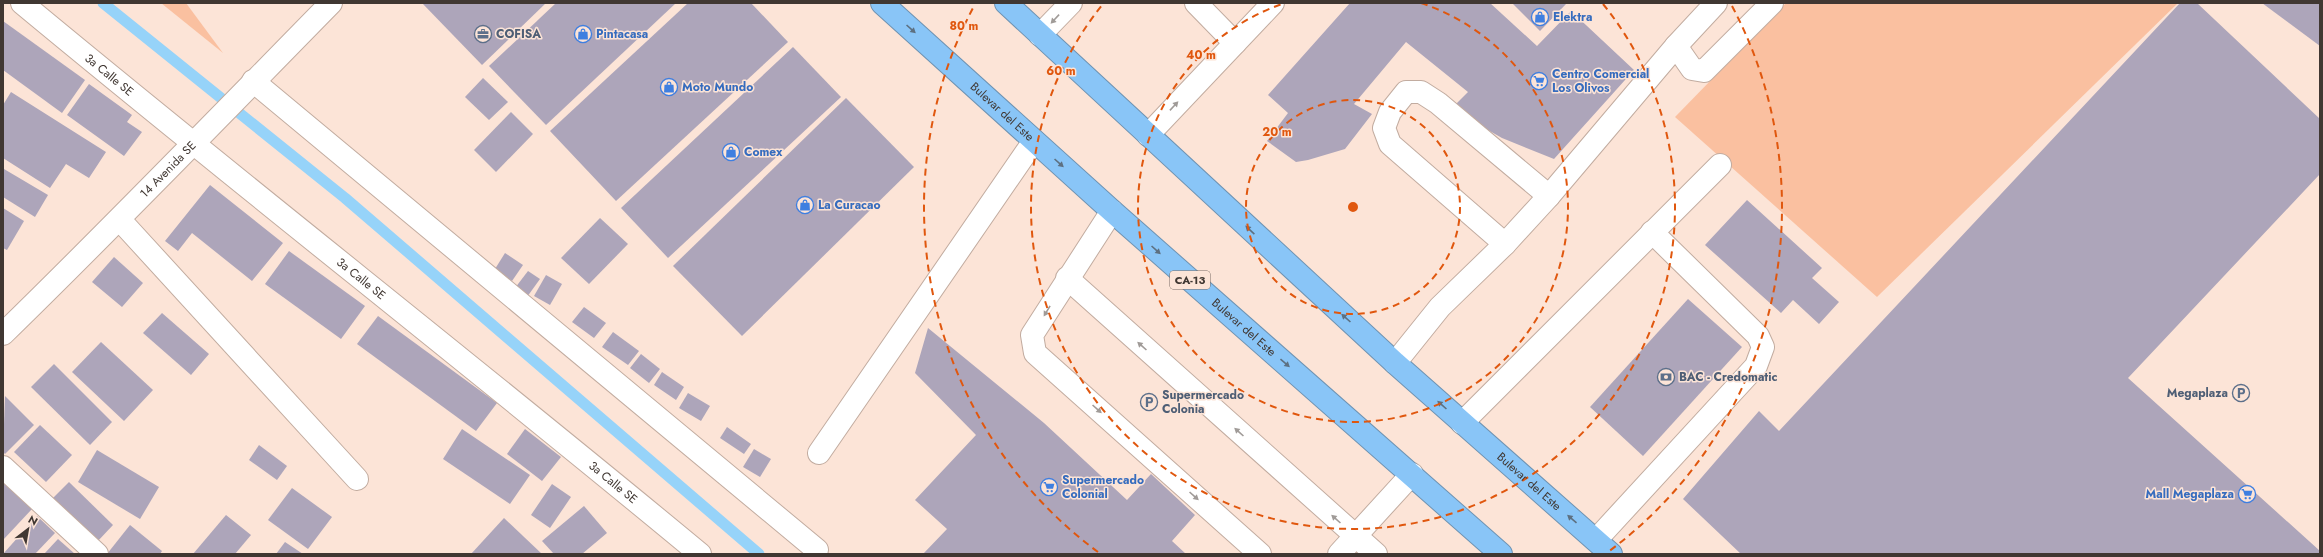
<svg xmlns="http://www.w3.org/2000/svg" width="2323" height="557" font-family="Jost,sans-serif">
	<rect width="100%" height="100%" fill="#fce4d7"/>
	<g fill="#fac0a0">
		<path d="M161,3H186L223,53Z"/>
		<path d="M1786,3H2178L1877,297L1675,117Z"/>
	</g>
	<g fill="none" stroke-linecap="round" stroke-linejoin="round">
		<g stroke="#96d3f9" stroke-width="11">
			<path d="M103,3L221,98"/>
			<path d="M238,112L345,198L759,554"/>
		</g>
	</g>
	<g fill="#ada5ba">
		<path d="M422,3H546L482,65Z"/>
		<path d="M556,3H676L546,125L489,66Z"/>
		<path d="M688,3H751L788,42L616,201L550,131Z"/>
		<path d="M1350,3H1490L1537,46L1571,11L1634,70L1554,159L1502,138L1451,109L1468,92L1406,42L1354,104L1372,114L1345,149L1308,160L1296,162L1267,141L1288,113L1268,95Z"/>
		<path d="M1512,3H1567L1540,31Z"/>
		<path d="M2180,3H2197L2320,119V174L2128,378L2320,551V554H1741L1683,499L1759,411L1779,431Z"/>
		<path d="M2262,3H2320V46Z"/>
		<path d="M3,21L85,80L62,113L3,70Z"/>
		<path d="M793,47L841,97L668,258L621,208Z"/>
		<path d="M483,78L508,102L489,120L465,97Z"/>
		<path d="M89,84L132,115L127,122L142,132L124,156L67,115Z"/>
		<path d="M11,92L106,152L89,178L66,164L50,188L3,158V105Z"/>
		<path d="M846,98L914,167L742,336L673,266Z"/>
		<path d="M511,112L533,134L496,172L474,150Z"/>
		<path d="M4,169L48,195L35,217L3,197Z"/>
		<path d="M210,185L283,243L252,281L192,233L178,251L165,241Z"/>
		<path d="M1747,200L1822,268L1812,278L1839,302L1819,324L1793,300L1781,313L1705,245Z"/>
		<path d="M3,208L24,221L7,250L3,248Z"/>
		<path d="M600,218L628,244L589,284L561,258Z"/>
		<path d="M289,251L365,306L341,339L265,284Z"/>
		<path d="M505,253L523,265L512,281L495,269Z"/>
		<path d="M114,257L143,283L122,307L92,282Z"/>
		<path d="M528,271L540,279L527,297L515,288Z"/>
		<path d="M546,275L562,284L550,305L534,296Z"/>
		<path d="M1688,299L1742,347L1643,456L1590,407Z"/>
		<path d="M584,307L606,323L594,338L572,322Z"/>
		<path d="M162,313L209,354L191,375L143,333Z"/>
		<path d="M378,316L497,403L476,431L357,344Z"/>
		<path d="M928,328L1044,423L1127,500L1151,474L1195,515L1172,541L1186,554H923L947,529L915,500L976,435L915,373Z"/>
		<path d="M613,332L639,351L628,365L602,347Z"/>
		<path d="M101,342L153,390L124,421L72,372Z"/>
		<path d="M641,354L660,369L649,383L630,368Z"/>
		<path d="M54,364L112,422L90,445L31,387Z"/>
		<path d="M662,372L684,387L676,400L654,385Z"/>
		<path d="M688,393L710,406L701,421L679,408Z"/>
		<path d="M5,396L34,425L5,454L3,452Z"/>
		<path d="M40,425L72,455L46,482L14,452Z"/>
		<path d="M727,427L751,444L744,454L720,438Z"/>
		<path d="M462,429L530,475L510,504L443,459Z"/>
		<path d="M525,429L561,457L542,481L507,454Z"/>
		<path d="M259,445L287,466L277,480L249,460Z"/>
		<path d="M754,449L771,459L760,477L743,467Z"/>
		<path d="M97,450L159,487L140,519L78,482Z"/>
		<path d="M3,481L32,509L3,540Z"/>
		<path d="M69,482L113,525L96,543L51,500Z"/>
		<path d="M552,484L571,497L550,528L531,515Z"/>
		<path d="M292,488L332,517L308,549L268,520Z"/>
		<path d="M584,506L607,533L582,554H554L542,541Z"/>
		<path d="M226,515L251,535L235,554H193Z"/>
		<path d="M37,516L55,533L35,554H3Z"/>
		<path d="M504,518L542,554H471Z"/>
		<path d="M130,525L162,551L160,554H107Z"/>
		<path d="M58,539L75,554H44Z"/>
		<path d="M285,542L303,554H276Z"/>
	</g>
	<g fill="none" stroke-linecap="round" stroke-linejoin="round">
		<g stroke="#c2aca0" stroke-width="24">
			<g id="minor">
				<path id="s1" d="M22,3C246,189 476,368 700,554"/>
				<path d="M1196,3L1235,43"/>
				<path d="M1040,35L1071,3"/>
				<path d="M1676,46L1692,69L1704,71L1772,3"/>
				<path d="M253,81L817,550"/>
				<path d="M1148,135L1273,3"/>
				<path d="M1112,211L1032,335L1035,353L1260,554"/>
				<path d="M120,220L357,479"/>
				<path d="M1505,244L1390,144L1384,128L1390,112L1406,92H1421L1438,103L1549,196"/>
				<path d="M1067,278L1376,554"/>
				<path id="s2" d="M3,334C114,226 222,114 331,3"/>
				<path d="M1395,363L1440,307L1505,244L1549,196L1676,46L1716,3"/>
				<path d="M1462,423L1720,165"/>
				<path d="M819,453L1034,141"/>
				<path d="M3,467L97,554"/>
				<path d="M1596,540L1756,366L1763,347L1758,336L1652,232"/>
				<path d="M1339,554L1412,474"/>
			</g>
		</g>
		<g stroke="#6f93b2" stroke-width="24">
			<g id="highway">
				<path id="s3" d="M882,3L1112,211L1501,554"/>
				<path id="s4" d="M1006,3L1395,363L1611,554"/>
			</g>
		</g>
		<use href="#minor" stroke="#fff" stroke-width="22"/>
		<use href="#highway" stroke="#89c5f7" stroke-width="22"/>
	</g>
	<defs><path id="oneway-solid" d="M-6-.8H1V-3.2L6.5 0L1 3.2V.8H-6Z"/></defs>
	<g fill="#a09b98">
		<use href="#oneway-solid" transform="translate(1055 19) rotate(133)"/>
		<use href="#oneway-solid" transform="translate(1174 106) rotate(-47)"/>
		<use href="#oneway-solid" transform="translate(1047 311) rotate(121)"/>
		<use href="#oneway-solid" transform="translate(1142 346) rotate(-138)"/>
		<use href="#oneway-solid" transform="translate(1097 409) rotate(42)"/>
		<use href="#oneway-solid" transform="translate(1239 432) rotate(-138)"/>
		<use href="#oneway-solid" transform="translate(1194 496) rotate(42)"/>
		<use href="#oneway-solid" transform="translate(1336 519) rotate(-138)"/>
	</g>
	<g fill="#5d7081">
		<use href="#oneway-solid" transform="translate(911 29) rotate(42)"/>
		<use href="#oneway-solid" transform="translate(1059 163) rotate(42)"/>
		<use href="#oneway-solid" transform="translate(1250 230) rotate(-137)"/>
		<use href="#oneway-solid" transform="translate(1156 250) rotate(42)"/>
		<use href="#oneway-solid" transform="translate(1346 318) rotate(-138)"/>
		<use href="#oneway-solid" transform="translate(1285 363) rotate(41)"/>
		<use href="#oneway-solid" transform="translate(1442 405) rotate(-138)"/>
		<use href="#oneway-solid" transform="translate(1572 519) rotate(-139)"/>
	</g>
	<g fill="none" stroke="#e0570e" stroke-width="2" stroke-dasharray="7 5">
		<circle cx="1353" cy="207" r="107"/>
		<path d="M1421 3A215 215 0 1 1 1285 3"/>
		<path d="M1603 4A322 322 0 1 1 1103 4"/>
		<path d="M1098 552A429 429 0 0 1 974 6M1732 6A429 429 0 0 1 1608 552"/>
	</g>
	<defs>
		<g id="shop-ring" transform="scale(0.9)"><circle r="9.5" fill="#fce4d7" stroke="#3f7fe0" stroke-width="1.5"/><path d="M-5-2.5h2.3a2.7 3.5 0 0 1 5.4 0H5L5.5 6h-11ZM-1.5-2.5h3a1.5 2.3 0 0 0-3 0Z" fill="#3f7fe0"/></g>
		<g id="office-ring" transform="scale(0.9)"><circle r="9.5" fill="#fce4d7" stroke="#5c6f8a" stroke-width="1.5"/><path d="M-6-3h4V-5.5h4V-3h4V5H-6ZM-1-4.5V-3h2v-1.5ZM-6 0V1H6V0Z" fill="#5c6f8a"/></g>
		<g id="supermarket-ring" transform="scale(0.9)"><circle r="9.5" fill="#fce4d7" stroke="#3f7fe0" stroke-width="1.5"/><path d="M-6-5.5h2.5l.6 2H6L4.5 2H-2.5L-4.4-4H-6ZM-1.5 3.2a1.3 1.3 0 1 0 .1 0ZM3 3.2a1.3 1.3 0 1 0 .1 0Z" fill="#3f7fe0"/></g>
		<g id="bank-ring" transform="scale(0.9)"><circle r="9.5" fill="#fce4d7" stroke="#5c6f8a" stroke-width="1.5"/><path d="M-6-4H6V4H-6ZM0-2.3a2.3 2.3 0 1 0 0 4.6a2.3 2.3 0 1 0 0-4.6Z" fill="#5c6f8a"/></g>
		<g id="parking-ring" transform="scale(0.9)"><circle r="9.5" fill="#fce4d7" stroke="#5c6f8a" stroke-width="1.5"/><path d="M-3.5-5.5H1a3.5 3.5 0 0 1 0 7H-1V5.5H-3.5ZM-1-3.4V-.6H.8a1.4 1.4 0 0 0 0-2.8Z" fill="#5c6f8a"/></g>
	</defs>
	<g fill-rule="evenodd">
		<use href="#shop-ring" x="1540" y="17"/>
		<use href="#office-ring" x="483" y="34"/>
		<use href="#shop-ring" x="583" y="34"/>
		<use href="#supermarket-ring" x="1539" y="81"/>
		<use href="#shop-ring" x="669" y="87"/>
		<use href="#shop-ring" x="731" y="152"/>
		<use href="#shop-ring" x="805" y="205"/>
		<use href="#bank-ring" x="1666" y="377"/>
		<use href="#parking-ring" x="2241" y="393"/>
		<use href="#parking-ring" x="1149" y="402"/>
		<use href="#supermarket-ring" x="1049" y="487"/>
		<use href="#supermarket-ring" x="2247" y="494"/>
	</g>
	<g text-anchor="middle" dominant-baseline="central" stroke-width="3" stroke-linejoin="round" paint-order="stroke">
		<rect fill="#fce4d7" stroke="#786b64" stroke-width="1" x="1170" y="271" width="40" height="18" rx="3"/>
		<g font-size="11" font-weight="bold" fill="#403732">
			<text x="1190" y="280">CA-13</text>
		</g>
		<g font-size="12" font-weight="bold" fill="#366cbe" stroke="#fce4d7" text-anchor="start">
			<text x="1553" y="17">Elektra</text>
			<text x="596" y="34">Pintacasa</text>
			<text x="1552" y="74">Centro Comercial<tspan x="1552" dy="14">Los Olivos</tspan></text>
			<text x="682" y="87">Moto Mundo</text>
			<text x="744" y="152">Comex</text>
			<text x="818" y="205">La Curacao</text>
			<text x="1062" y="480">Supermercado<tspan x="1062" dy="14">Colonial</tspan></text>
			<text x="2234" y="494" text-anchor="end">Mall Megaplaza</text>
		</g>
		<g font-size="12" font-weight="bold" fill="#4e5e75" stroke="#fce4d7" text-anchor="start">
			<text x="496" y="34">COFISA</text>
			<text x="1679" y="377">BAC - Credomatic</text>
			<text x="2228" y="393" text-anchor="end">Megaplaza</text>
			<text x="1162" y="395">Supermercado<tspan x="1162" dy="14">Colonia</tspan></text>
		</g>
		<g font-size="12" fill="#403732" stroke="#fce4d7">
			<text stroke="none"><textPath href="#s1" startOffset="113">3a Calle SE</textPath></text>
			<text stroke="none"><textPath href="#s3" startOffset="162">Bulevar del Este</textPath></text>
			<text stroke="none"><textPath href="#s2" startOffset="233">14 Avenida SE</textPath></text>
			<text stroke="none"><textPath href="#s1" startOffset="437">3a Calle SE</textPath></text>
			<text stroke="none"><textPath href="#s3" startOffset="486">Bulevar del Este</textPath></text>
			<text stroke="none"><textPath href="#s1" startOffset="761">3a Calle SE</textPath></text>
			<text stroke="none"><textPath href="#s4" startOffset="709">Bulevar del Este</textPath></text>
		</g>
	</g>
	<circle cx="1353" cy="207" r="6" fill="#e0570e" stroke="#fce4d7" stroke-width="2"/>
	<g font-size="12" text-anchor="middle" font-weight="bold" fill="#e0570e" stroke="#fce4d7" stroke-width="3" stroke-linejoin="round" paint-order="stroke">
		<text x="964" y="30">80 m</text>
		<text x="1201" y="59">40 m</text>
		<text x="1061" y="75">60 m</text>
		<text x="1277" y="136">20 m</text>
	</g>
	<rect width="2323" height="557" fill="none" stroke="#403732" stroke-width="8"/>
	<g transform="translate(28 529) rotate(31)" stroke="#fce4d7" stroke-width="3" paint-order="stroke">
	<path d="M0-3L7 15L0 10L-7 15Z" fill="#403732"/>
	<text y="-6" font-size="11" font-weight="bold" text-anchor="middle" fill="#403732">N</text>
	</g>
</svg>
